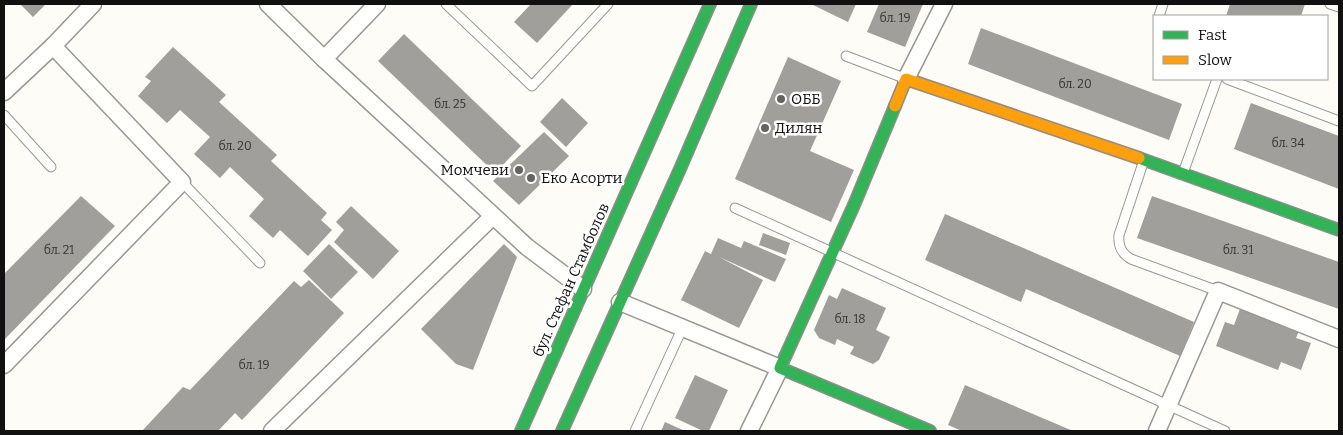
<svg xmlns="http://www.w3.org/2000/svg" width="1343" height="435" font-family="Bitter,serif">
	<rect width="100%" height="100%" fill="#fdfcf7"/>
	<g fill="#a19f9c">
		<path d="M20,4H46L33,17Z"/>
		<path d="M531,4H573L537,43L514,22Z"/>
		<path d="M814,4H856L848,22L813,5Z"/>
		<path d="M879,4H923L905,47L867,32Z"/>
		<path d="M1230,4H1305L1301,16H1226Z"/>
		<path d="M981,28L1182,104L1169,140L968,64Z"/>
		<path d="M404,34L521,146L495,173L378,61Z"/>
		<path d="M173,47L226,95L219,102L277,155L271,161L327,213L321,220L332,230L308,256L280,230L273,238L249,216L264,199L230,167L220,178L194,154L210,137L180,110L167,123L138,96L151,81L145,77Z"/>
		<path d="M788,57L841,81L810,151L854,170L831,222L735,179Z"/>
		<path d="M562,98L588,123L566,147L540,122Z"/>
		<path d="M1251,103L1339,136V189L1234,149Z"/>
		<path d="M544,132L569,156L519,205L493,181Z"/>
		<path d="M81,196L115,226L4,340V274Z"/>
		<path d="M1152,196L1339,262V309L1137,238Z"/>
		<path d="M351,206L399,251L373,279L334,242L344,230L336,222Z"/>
		<path d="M945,214L1194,322L1180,356L1026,289L1021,302L925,260Z"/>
		<path d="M763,233L790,243L786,255L759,245Z"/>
		<path d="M718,238L741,248L744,241L786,259L775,282L719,257L763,280L739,328L681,300L705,251L711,254Z"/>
		<path d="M329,244L358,272L331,299L303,271Z"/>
		<path d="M504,244L517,257L473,370L456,364L421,329Z"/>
		<path d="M309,280L344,313L242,420L235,413L218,431H142L183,387L190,390L294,281L301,287Z"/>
		<path d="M842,288L886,308L876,330L890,337L879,360L873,364L850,354L854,347L837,339L835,345L819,338L814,330L829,295L837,299Z"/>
		<path d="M1240,309L1299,331L1296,338L1311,343L1301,370L1281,362L1278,370L1216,346L1225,322L1234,325Z"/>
		<path d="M695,375L728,390L709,431H703L675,418Z"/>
		<path d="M965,385L1073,431H962L948,425Z"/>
		<path d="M665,422L685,431H661Z"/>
	</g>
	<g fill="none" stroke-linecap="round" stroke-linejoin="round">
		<g stroke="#979795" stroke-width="11">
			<g id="lane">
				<path d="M446,4L532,86L608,4"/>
				<path d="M1330,4L1339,7"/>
				<path d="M1159,16L1163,4"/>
				<path d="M846,56L904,78"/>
				<path d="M1227,79L1339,121"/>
				<path d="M4,115L51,167"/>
				<path d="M1144,160L1119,235C1118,246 1121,253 1131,259L1218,291"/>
				<path d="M1183,173L1217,79"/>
				<path d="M182,182L260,263"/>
				<path d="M735,208L1225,431"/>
				<path d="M635,431L682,329"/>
			</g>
		</g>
		<g stroke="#979795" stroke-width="19">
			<g id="street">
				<path d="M268,4L324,59L527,247L583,289"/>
				<path d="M324,59L377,4"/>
				<path d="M906,79L944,4"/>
				<path d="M4,92L53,46L93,4"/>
				<path d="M620,302L780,368L749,431"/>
				<path d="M4,365L182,182L53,46"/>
				<path d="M272,431L493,216"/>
				<path d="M1157,431L1218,291L1339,339"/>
			</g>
		</g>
		<g stroke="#8e8d8b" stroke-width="14">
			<g id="fast">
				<path d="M895,106L854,205L780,368L930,431"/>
				<path d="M1139,158L1339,230"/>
				<path d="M521,431L710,4"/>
				<path d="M562,431L680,169L751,4"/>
			</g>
		</g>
		<g stroke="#8e8d8b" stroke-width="14">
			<path id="slow" d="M895,106L906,79L1139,158"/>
		</g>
		<use href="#lane" stroke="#fffffe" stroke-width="9"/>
		<use href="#street" stroke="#fffffe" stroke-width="16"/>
		<use href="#fast" stroke="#30b455" stroke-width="11"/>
		<use href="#slow" stroke="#ff9f0a" stroke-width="11"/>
	</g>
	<g fill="#646362" stroke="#fff" stroke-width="2">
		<circle cx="781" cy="99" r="5"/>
		<circle cx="765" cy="128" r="5"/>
		<circle cx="519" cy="170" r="5"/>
		<circle cx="531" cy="178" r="5"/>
	</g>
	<g text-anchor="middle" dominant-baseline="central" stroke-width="5" stroke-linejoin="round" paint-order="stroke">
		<g font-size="12" fill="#353434">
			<text x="895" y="18">бл. 19</text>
			<text x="1075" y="84">бл. 20</text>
			<text x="450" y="104">бл. 25</text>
			<text x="1288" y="143">бл. 34</text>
			<text x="235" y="146">бл. 20</text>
			<text x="59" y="250">бл. 21</text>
			<text x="1238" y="250">бл. 31</text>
			<text x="850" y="319">бл. 18</text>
			<text x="254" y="365">бл. 19</text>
		</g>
		<g font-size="15" fill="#111" stroke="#fff" text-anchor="start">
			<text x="791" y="99">ОББ</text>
			<text x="775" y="128">Дилян</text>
			<text x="509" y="170" text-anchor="end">Момчеви</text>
			<text x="541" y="178">Еко Асорти</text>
		</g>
		<g font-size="15" fill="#111" stroke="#fff">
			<text transform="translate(571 280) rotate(-66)">бул. Стефан Стамболов</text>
		</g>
	</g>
	<rect width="1343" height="435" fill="none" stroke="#111111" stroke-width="10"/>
	<rect x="1153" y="15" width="175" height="65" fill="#ffffff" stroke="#a0a0a0"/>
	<rect x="1163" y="31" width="25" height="8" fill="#30b455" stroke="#a0a0a0"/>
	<text x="1198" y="40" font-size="15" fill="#111111">Fast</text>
	<rect x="1163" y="56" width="25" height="8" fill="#ff9f0a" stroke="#a0a0a0"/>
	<text x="1198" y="65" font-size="15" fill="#111111">Slow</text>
</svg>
